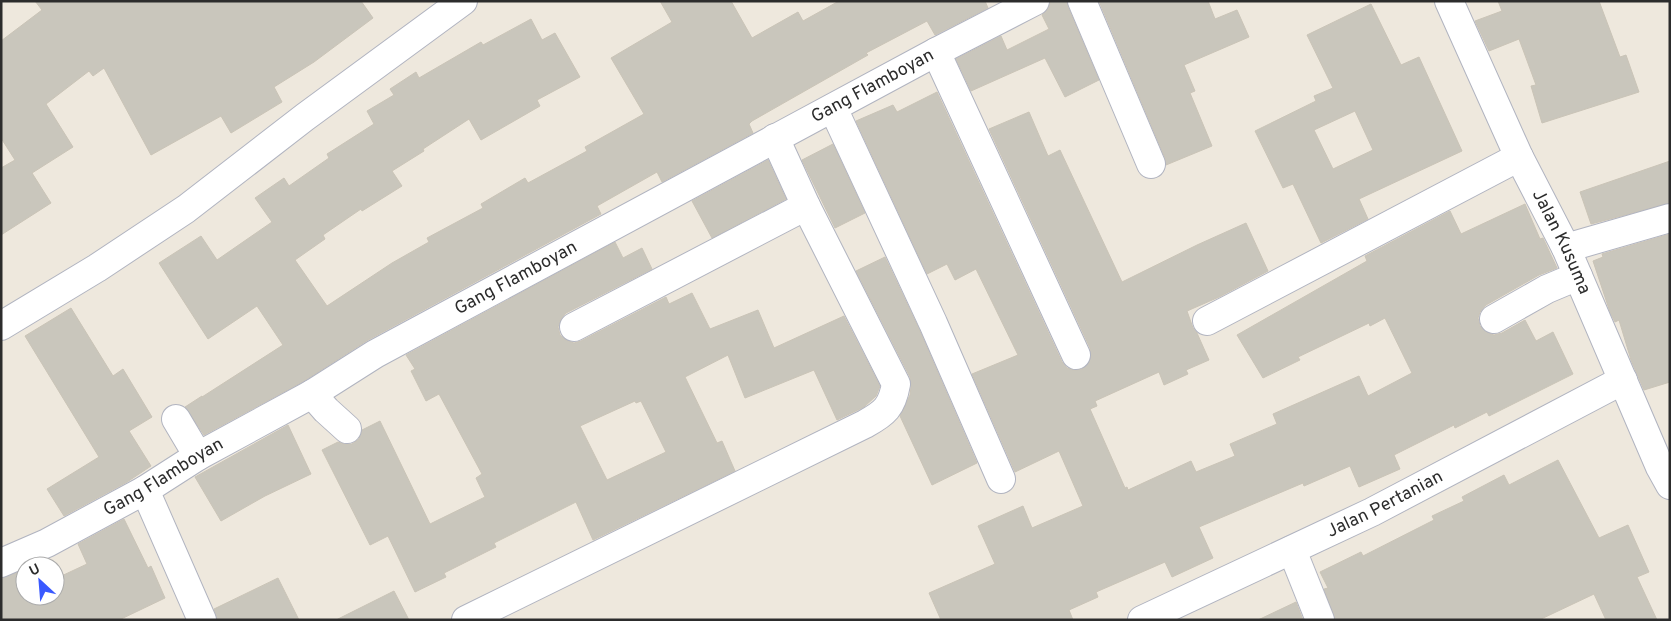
<svg xmlns="http://www.w3.org/2000/svg" width="1671" height="621" font-family="Overpass,sans-serif">
	<rect width="100%" height="100%" fill="#eee8dd"/>
	<g fill="#c9c6bc" stroke="#cac4b7" fill-rule="evenodd">
		<path d="M35,1H361L373,18L314,62L274,87L282,102L231,133L221,116L151,155L104,68L93,76L89,71L46,104L73,147L32,173L51,203L1,235V168L15,160L1,138V41L42,10Z"/>
		<path d="M660,1H731L752,38L798,12L803,21L839,1H985L988,8L935,35L927,21L866,53L868,55L752,121L749,124L753,133L662,182L657,172L597,206L601,214L368,340L304,381L204,435L185,407L202,396V397L283,345L257,306L208,339L159,263L201,236L217,260L272,222L255,198L284,178L289,186L329,158L327,154L374,124L367,111L394,95L390,89L416,72L419,78L481,42L483,45L531,19L542,40L555,33L580,77L537,100L540,106L481,140L469,119L423,149L424,151L392,171L402,186L362,211L361,209L323,235L325,239L295,260L327,306L392,263L429,242L427,238L483,208L481,204L525,178L528,183L587,151L585,147L644,114L611,58L672,22Z"/>
		<path d="M1051,1H1067L1068,7L1099,80L1065,97L1045,58L971,91L956,59L1001,36L1007,50L1049,29L1042,15L1048,9Z"/>
		<path d="M1099,1H1208L1215,19L1237,10L1249,37L1184,65L1195,91L1190,93L1212,146L1166,165L1165,158Z"/>
		<path d="M1498,1H1599L1620,57L1626,55L1639,92L1542,123L1531,86L1536,85L1519,39L1489,51L1475,21L1502,11Z"/>
		<path d="M1371,4L1401,65L1419,57L1462,151L1359,199L1368,219L1321,243L1293,184L1283,188L1255,131L1316,101L1314,96L1333,88L1307,35ZM1355,111L1373,150L1333,169L1314,130Z"/>
		<path d="M937,92L1062,362L1067,368L1074,370L1082,369L1088,364L1091,357L1090,348L989,129L1029,112L1048,156L1060,150L1122,282L1197,245L1246,223L1268,271L1219,297L1187,311L1193,328L1197,333L1209,360L1186,370L1188,374L1164,385L1159,372L1095,401L1097,406L1090,409L1125,488L1127,487L1128,490L1191,461L1196,472L1235,456L1230,444L1277,424L1273,414L1359,376L1368,396L1412,373L1385,318L1370,326L1369,323L1298,357L1300,360L1263,378L1237,335L1367,261L1365,256L1450,211L1461,234L1525,204L1540,239L1543,238L1557,268L1539,275L1486,305L1480,312L1478,318L1480,326L1486,332L1494,335L1502,333L1525,320L1536,341L1553,332L1573,374L1489,416L1487,412L1455,428L1454,425L1394,455L1400,469L1359,487L1350,466L1304,486L1303,483L1199,527L1213,558L1172,577L1165,562L1096,592L1098,597L1069,610L1073,620H941L929,593L995,564L978,526L1023,506L1032,528L1083,506L1059,451L1015,472L972,374L1018,355L976,269L955,280L947,264L927,274L856,121L893,105L897,112Z"/>
		<path d="M833,144L865,213L835,228L802,160Z"/>
		<path d="M768,160L786,199L712,238L692,201Z"/>
		<path d="M1670,161V203L1591,224L1580,192Z"/>
		<path d="M1670,234V382L1644,390L1631,360L1619,320L1615,322L1610,312L1593,261L1603,257L1602,254Z"/>
		<path d="M615,242L623,258L642,248L652,269L566,313L561,319L558,327L560,335L566,340L574,343L581,341L666,297L669,304L692,293L710,329L758,310L774,348L844,316L880,386L876,396L864,407L837,420L814,370L745,398L728,355L685,377L717,443L722,441L735,471L593,540L576,502L494,543L496,547L444,573L446,577L415,592L388,536L370,545L322,450L338,442L344,444H352L359,439L362,430L380,421L430,524L485,497L476,478L482,474L439,394L426,401L411,371L415,369L406,355ZM635,401L636,403L641,401L666,452L607,480L580,426Z"/>
		<path d="M885,257L919,329L977,463L932,485L900,416L910,395L911,387L910,377L856,271Z"/>
		<path d="M71,308L113,376L123,369L152,417L129,431L151,466L127,482L64,516L47,489L99,457L25,336Z"/>
		<path d="M288,425L311,474L265,496L221,521L195,477Z"/>
		<path d="M1558,460L1599,538L1628,525L1649,572L1637,577L1657,620H1606L1594,594L1539,620H1335L1324,589L1328,588L1320,572L1361,552L1363,556L1434,520L1432,516L1464,501L1462,497L1504,475L1509,485Z"/>
		<path d="M124,519L148,568L151,566L165,598L119,620H1V578L25,570V596H55V579L87,564L78,544Z"/>
		<path d="M278,578L299,620H217L214,609Z"/>
		<path d="M394,591L409,620H336Z"/>
		<path d="M1296,602L1303,620H1258Z"/>
	</g>
	<g fill="none" stroke-linecap="round" stroke-linejoin="round">
		<g stroke="#b1b4c0" stroke-width="30">
			<g id="minor">
				<path d="M1082,1L1151,164"/>
				<path id="s1" d="M1449,1L1519,157L1566,248L1660,467L1670,485"/>
				<path d="M936,52L1076,355"/>
				<path d="M833,108L933,323L1001,479"/>
				<path d="M1566,248L1670,218"/>
				<path d="M1494,319L1547,289L1578,276"/>
				<path d="M1207,321L1519,157"/>
				<path d="M1,326L97,268L186,209L305,117L463,1"/>
				<path d="M574,327L806,206"/>
				<path d="M312,394L326,410L347,429"/>
				<path d="M176,419L198,456"/>
				<path d="M145,490L202,620"/>
				<path d="M1292,550L1320,620"/>
				<path id="s2" d="M1,563L47,543L145,490L198,456L312,394L375,354L936,52L1035,1"/>
				<path d="M466,620L865,424C885,413 892,407 896,384L806,206L775,138"/>
				<path id="s3" d="M1142,620L1372,512L1623,380"/>
			</g>
		</g>
		<use href="#minor" stroke="#fff" stroke-width="28"/>
	</g>
	<g text-anchor="middle" dominant-baseline="central" stroke-width="4" stroke-linejoin="round" paint-order="stroke">
		<g font-size="18" fill="#2c2c2c" stroke="#fff">
			<text stroke="none"><textPath href="#s2" startOffset="994">Gang Flamboyan</textPath></text>
			<text stroke="none"><textPath href="#s1" startOffset="266">Jalan Kusuma</textPath></text>
			<text stroke="none"><textPath href="#s2" startOffset="589">Gang Flamboyan</textPath></text>
			<text stroke="none"><textPath href="#s2" startOffset="184">Gang Flamboyan</textPath></text>
			<text stroke="none"><textPath href="#s3" startOffset="269">Jalan Pertanian</textPath></text>
		</g>
	</g>
	<rect width="1671" height="621" fill="none" stroke="#2c2c2c" stroke-width="5"/>
	<g transform="translate(40 581) rotate(334)"><circle r="24" fill="#ffffff" stroke="#ababab"/>
	<path d="M0-4L9 19L0 12L-9 19Z" fill="#3a59ff"/>
	<text y="-8" font-size="14" font-weight="bold" text-anchor="middle" fill="#2c2c2c">U</text>
	</g>
</svg>
